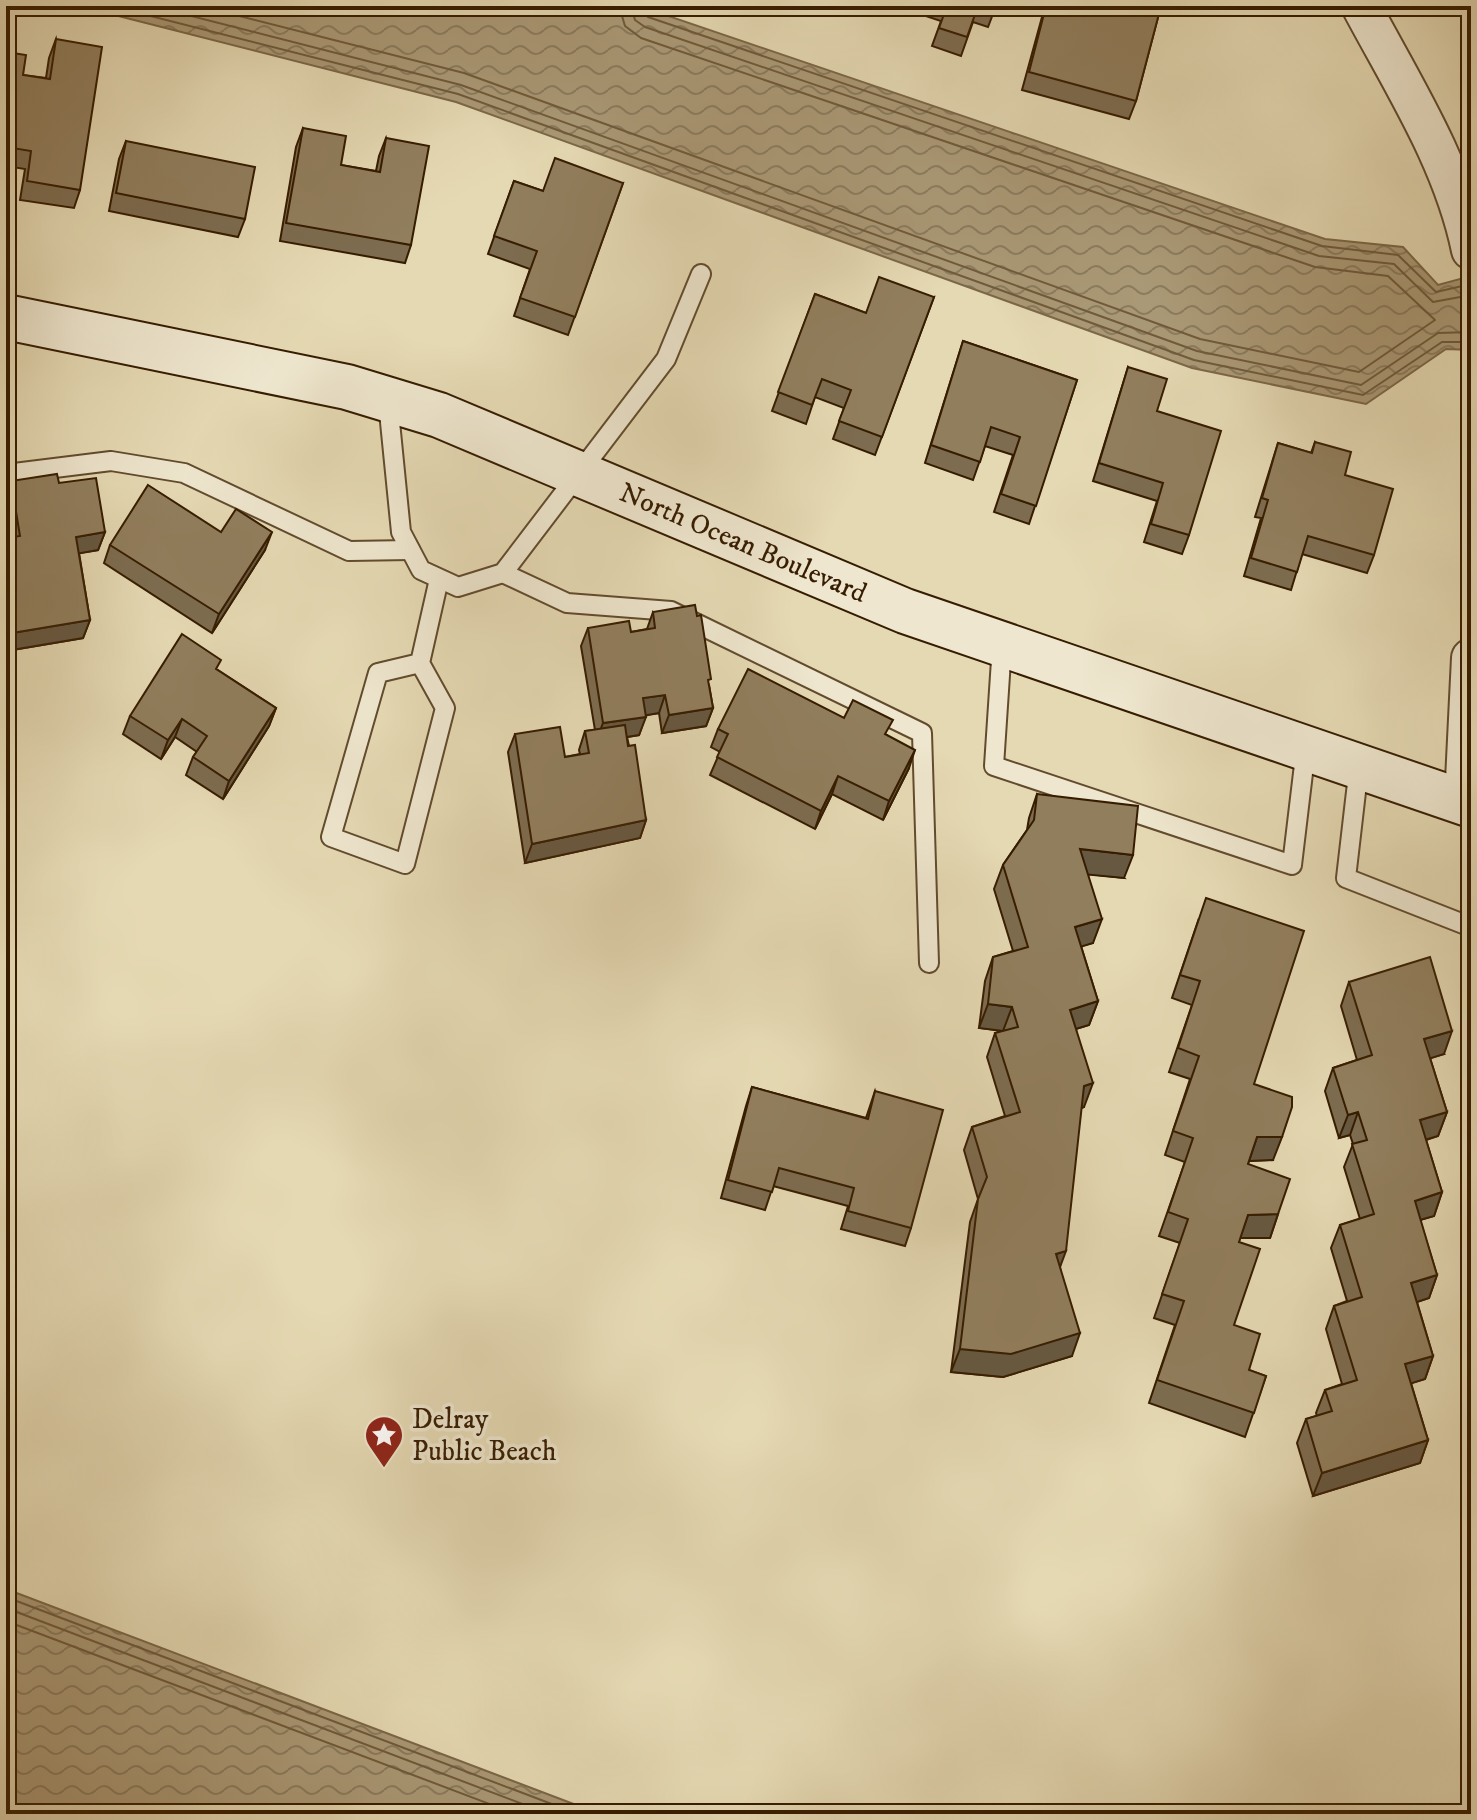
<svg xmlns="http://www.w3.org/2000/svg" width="1477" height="1820" font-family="'IM FELL DW Pica',serif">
	<defs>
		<pattern id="water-waves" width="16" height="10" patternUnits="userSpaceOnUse" patternTransform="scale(2)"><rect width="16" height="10" fill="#aa9976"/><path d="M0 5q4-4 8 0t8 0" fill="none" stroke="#8b7c5e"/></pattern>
	</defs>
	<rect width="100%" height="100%" fill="#e5d9b3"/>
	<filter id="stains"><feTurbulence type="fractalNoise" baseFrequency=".0025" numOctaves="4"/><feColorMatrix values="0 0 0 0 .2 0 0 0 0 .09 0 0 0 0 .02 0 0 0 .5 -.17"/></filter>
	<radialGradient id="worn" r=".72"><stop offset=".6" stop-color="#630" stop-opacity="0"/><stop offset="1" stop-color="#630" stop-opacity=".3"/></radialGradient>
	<g fill="url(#water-waves)" stroke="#7c6747" stroke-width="2">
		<path d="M79,6H639L1325,239L1403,247L1438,285L1471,276V350L1446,349L1366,404L1192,368L456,102Z"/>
		<path d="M6,1589L600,1814H6Z"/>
	</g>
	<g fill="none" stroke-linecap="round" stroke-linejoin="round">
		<g stroke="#705a3b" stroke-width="2">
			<path d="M111,6L458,94L1194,360L1363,395L1442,342H1471"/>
			<path d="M152,6L461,85L1197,351L1361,385L1438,333L1471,332"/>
			<path d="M200,6L464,73L1200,339L1359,372L1435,320L1388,276L1315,267L641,38L625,26L619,6"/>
			<path d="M631,6L635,20L645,27L1319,256L1394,264L1433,302L1471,295"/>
			<path d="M642,6L648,17L1322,246L1398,255L1436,292L1471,284"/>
			<path d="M6,1597L578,1814"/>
			<path d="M6,1608L549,1814"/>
			<path d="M6,1621L516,1814"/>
		</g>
		<g stroke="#624b2d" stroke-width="22">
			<g id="lane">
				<path d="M388,402L401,532L421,570L458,587L503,573L666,359L701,274"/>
				<path d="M6,474L111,461L184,473L349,551L410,550"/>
				<path d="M503,573L567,603L671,611L922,733L929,963"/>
				<path d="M1002,645L994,766L1292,865L1306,748"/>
				<path d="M420,663L378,673L331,837L405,864L445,708L420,663L439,579"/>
				<path d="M1359,766L1346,878L1471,927"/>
			</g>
		</g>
		<g stroke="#624b2d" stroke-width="42">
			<g id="street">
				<path d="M1361,6C1403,85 1453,162 1471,250"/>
				<path d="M1464,801L1471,658"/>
			</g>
		</g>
		<g stroke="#361c00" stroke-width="48">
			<path id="secondary" d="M6,317L347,387L439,415L905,611L1471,805"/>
		</g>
		<use href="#lane" stroke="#eee6ce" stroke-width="18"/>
		<use href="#street" stroke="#eee6ce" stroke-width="38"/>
		<use href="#secondary" stroke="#eee6ce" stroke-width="44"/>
	</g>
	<g fill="#7d6c50" stroke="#361c00" stroke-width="2">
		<path d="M896,6H996L988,27L973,22L961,56L932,46L941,21Z"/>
		<path d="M1045,6H1161L1136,101L1129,119L1022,90Z"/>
		<path d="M1465,6H1471V18Z"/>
		<path d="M56,39L80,190L74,208L20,200L25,169L6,166V52L23,75L46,78L49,58Z"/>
		<path d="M303,128L341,165L376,171L379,156L386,138L411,245L405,263L280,241L296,147Z"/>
		<path d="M126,141L245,219L238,237L109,211L119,159Z"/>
		<path d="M514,181L543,191L623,183L568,335L514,316L530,269L488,254Z"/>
		<path d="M815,294L866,313L934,297L875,455L833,439L844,408L815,397L806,424L772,411Z"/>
		<path d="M963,341L1077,380L1029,524L994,512L1013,455L985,446L973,480L925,463Z"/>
		<path d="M1128,367L1157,411L1189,535L1182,554L1144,542L1157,501L1093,481Z"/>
		<path d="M1315,442L1345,475L1374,555L1367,573L1302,554L1291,590L1244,576L1261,518L1255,517L1278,443L1311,453Z"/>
		<path d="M11,481L59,483L105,532L98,550L79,553L90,620L83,638L6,651V538L11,537L6,509V495Z"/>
		<path d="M221,532L265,550L212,633L104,563L110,545Z"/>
		<path d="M653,612L709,685L713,708L706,726L662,733L659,713L646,715L639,735L627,737L646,820L640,838L525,863L508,752L515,734L565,757L580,754L579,750L585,731L595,730L581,646L588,628L631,632L647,629Z"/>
		<path d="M218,670L276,708L269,726L223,799L186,775L193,757L197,752L175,737L161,759L123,734L130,716Z"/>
		<path d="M844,718L887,735L909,768L883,820L832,794L815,829L710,775L720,752L711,747L718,729Z"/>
		<path d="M1037,794L1124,878L1088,874L1093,943L1081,946L1098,1001L1089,1025L1076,1029L1084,1107L1081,1108L1060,1267L1072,1356L1003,1377L951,1372L970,1222L978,1199L964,1150L972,1127L1005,1116L987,1057L995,1033L1003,1031L979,1028L985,981L993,957L1013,951L994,889L1003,865L1027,830L1029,818Z"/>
		<path d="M1198,921L1254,1084L1273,1160L1249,1161L1248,1164L1278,1214L1270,1238H1240L1239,1242L1234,1325L1249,1370L1266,1376L1245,1437L1149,1403L1175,1325L1154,1318L1180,1243L1159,1236L1185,1162L1165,1155L1190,1079L1169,1072L1192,1005L1172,998Z"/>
		<path d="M1349,982L1444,1054L1430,1058L1447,1112L1438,1136L1426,1140L1442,1192L1434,1216L1420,1220L1437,1275L1429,1298L1417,1302L1433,1356L1425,1379L1411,1383L1428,1440L1420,1463L1313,1496L1297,1443L1306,1419L1317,1416L1316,1413L1325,1390L1342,1384L1326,1329L1334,1306L1347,1301L1331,1248L1340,1225L1360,1219L1344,1167L1353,1144L1350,1135L1339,1138L1325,1091L1333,1068L1357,1060L1341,1006Z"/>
		<path d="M752,1087L866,1118L875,1091L911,1228L905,1246L841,1229L848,1206L773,1186L765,1210L721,1198L746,1106Z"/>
	</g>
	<g fill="#665841" stroke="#361c00" stroke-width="2">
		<path d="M105,532L98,550L70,555L76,537Z"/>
		<path d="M272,532L265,550L212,633L219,614Z"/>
		<path d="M90,620L83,638L6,651V634Z"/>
		<path d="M665,695L659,713L636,717L643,698Z"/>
		<path d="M276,708L269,726L223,799L229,781Z"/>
		<path d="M713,708L706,726L662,733L669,715Z"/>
		<path d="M646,717L639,735L596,742L603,723Z"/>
		<path d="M182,719L175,737L161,759L168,740Z"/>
		<path d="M915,750L909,768L883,820L889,801Z"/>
		<path d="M838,776L832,794L815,829L821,811Z"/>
		<path d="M646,820L640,838L525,863L532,844Z"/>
		<path d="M1080,849L1133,855L1124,878L1071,873Z"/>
		<path d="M1102,919L1093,943L1067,951L1075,927Z"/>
		<path d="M1098,1001L1089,1025L1062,1033L1070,1010Z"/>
		<path d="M988,1004L1012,1007L1003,1031L979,1028Z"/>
		<path d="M1452,1031L1444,1054L1416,1063L1424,1039Z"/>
		<path d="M1093,1083L1084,1107L1075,1110L1084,1086Z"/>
		<path d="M1358,1112L1350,1135L1339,1138L1348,1115Z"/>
		<path d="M1447,1112L1438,1136L1411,1144L1420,1120Z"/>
		<path d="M1257,1137H1282L1273,1160L1249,1161Z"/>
		<path d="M1442,1192L1434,1216L1406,1224L1415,1201Z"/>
		<path d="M1278,1214L1270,1238H1240L1248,1215Z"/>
		<path d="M1066,1251L1057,1275L1056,1254Z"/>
		<path d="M1437,1275L1429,1298L1402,1307L1411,1283Z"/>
		<path d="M1080,1333L1072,1356L1003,1377L951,1372L960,1349Z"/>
		<path d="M1433,1356L1425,1379L1397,1388L1405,1364Z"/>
		<path d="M1428,1440L1420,1463L1313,1496L1322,1473Z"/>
	</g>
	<g fill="#917e5d" stroke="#361c00" stroke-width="2">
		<path d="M947,6H978L967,37L939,28Z"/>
		<path d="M1046,6H1161L1136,101L1029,72Z"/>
		<path d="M56,39L102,47L80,190L27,181L31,151L6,147V52L26,55L23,75L50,79Z"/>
		<path d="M303,128L346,136L341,165L380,172L386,138L429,146L411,245L286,223Z"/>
		<path d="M126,141L255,167L245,219L116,193Z"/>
		<path d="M555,158L623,183L575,317L520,298L537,251L494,236L514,181L543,191Z"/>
		<path d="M879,277L934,297L882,437L839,421L851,390L822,379L812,405L778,392L815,294L866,313Z"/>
		<path d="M963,341L1077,380L1036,506L1001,494L1020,437L991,427L980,462L931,445Z"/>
		<path d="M1128,367L1167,379L1157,411L1221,431L1189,535L1151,524L1163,483L1099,463Z"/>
		<path d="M1315,442L1351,452L1345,475L1393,489L1374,555L1308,536L1297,572L1251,558L1268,500L1262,498L1278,443L1312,453Z"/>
		<path d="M57,474L59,483L96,478L105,532L76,537L90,620L6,634V538L20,536L11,481Z"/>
		<path d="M148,485L221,532L236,509L272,532L219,614L110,545Z"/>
		<path d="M695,605L697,616L701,615L711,679L708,680L713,708L669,715L665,695L643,698L646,717L603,723L588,628L629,621L631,632L655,628L653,612Z"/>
		<path d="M182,634L221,660L216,669L276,708L229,781L193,757L207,736L182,719L168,740L130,716Z"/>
		<path d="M748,669L844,718L853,700L893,720L885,734L915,750L889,801L838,776L821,811L717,757L728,734L718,729Z"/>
		<path d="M625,725L628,746L635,745L646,820L532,844L515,734L560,727L565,757L589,753L585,731Z"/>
		<path d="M1037,794L1138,806L1133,855L1080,849L1102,919L1075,927L1098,1001L1070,1010L1093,1083L1084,1086L1066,1251L1056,1254L1080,1333L1011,1354L960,1349L978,1199L987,1177L972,1127L1020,1112L995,1033L1018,1027L1012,1007L988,1004L993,957L1028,947L1003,865L1034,820Z"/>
		<path d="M1206,898L1304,931L1254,1084L1292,1097V1107L1282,1137H1257L1248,1164L1290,1179L1278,1214L1248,1215L1239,1242L1260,1249L1234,1325L1260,1334L1249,1370L1266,1376L1254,1413L1157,1380L1184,1301L1162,1294L1188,1219L1168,1212L1193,1138L1173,1131L1199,1056L1178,1048L1200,981L1180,975Z"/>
		<path d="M1430,957L1452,1031L1424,1039L1447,1112L1420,1120L1442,1192L1415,1201L1437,1275L1411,1283L1433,1356L1405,1364L1428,1440L1322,1473L1306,1419L1332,1411L1325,1390L1357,1380L1334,1306L1362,1297L1340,1225L1374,1214L1352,1144L1367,1140L1358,1112L1348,1115L1333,1068L1372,1055L1349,982Z"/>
		<path d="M752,1087L868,1119L875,1091L943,1110L911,1228L848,1211L854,1188L779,1168L772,1192L728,1180Z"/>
	</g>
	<defs>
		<g id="sight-pin" transform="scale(2)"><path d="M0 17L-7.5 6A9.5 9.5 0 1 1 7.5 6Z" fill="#8f2418" stroke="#eee6ce"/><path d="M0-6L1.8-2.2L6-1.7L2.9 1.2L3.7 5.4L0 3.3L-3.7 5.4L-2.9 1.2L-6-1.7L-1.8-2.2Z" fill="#fff"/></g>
	</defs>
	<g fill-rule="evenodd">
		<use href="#sight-pin" x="384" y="1435"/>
	</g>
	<g text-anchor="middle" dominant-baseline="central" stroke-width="7" stroke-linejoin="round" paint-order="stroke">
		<g font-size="28" fill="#361c00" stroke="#eee6ce">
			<text transform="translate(743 543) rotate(23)">North Ocean Boulevard</text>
		</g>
		<g font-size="28" fill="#361c00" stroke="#eee6ce" text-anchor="start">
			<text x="412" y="1419">Delray<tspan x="412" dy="32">Public Beach</tspan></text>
		</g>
	</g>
	<rect width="1477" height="1820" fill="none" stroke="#e5d9b3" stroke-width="32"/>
	<rect x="8" y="8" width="1461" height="1804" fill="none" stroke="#361c00" stroke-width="4"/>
	<rect x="16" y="16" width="1445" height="1788" fill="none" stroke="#361c00" stroke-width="2"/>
	<rect width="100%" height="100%" filter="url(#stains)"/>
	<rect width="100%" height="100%" fill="url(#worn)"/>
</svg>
